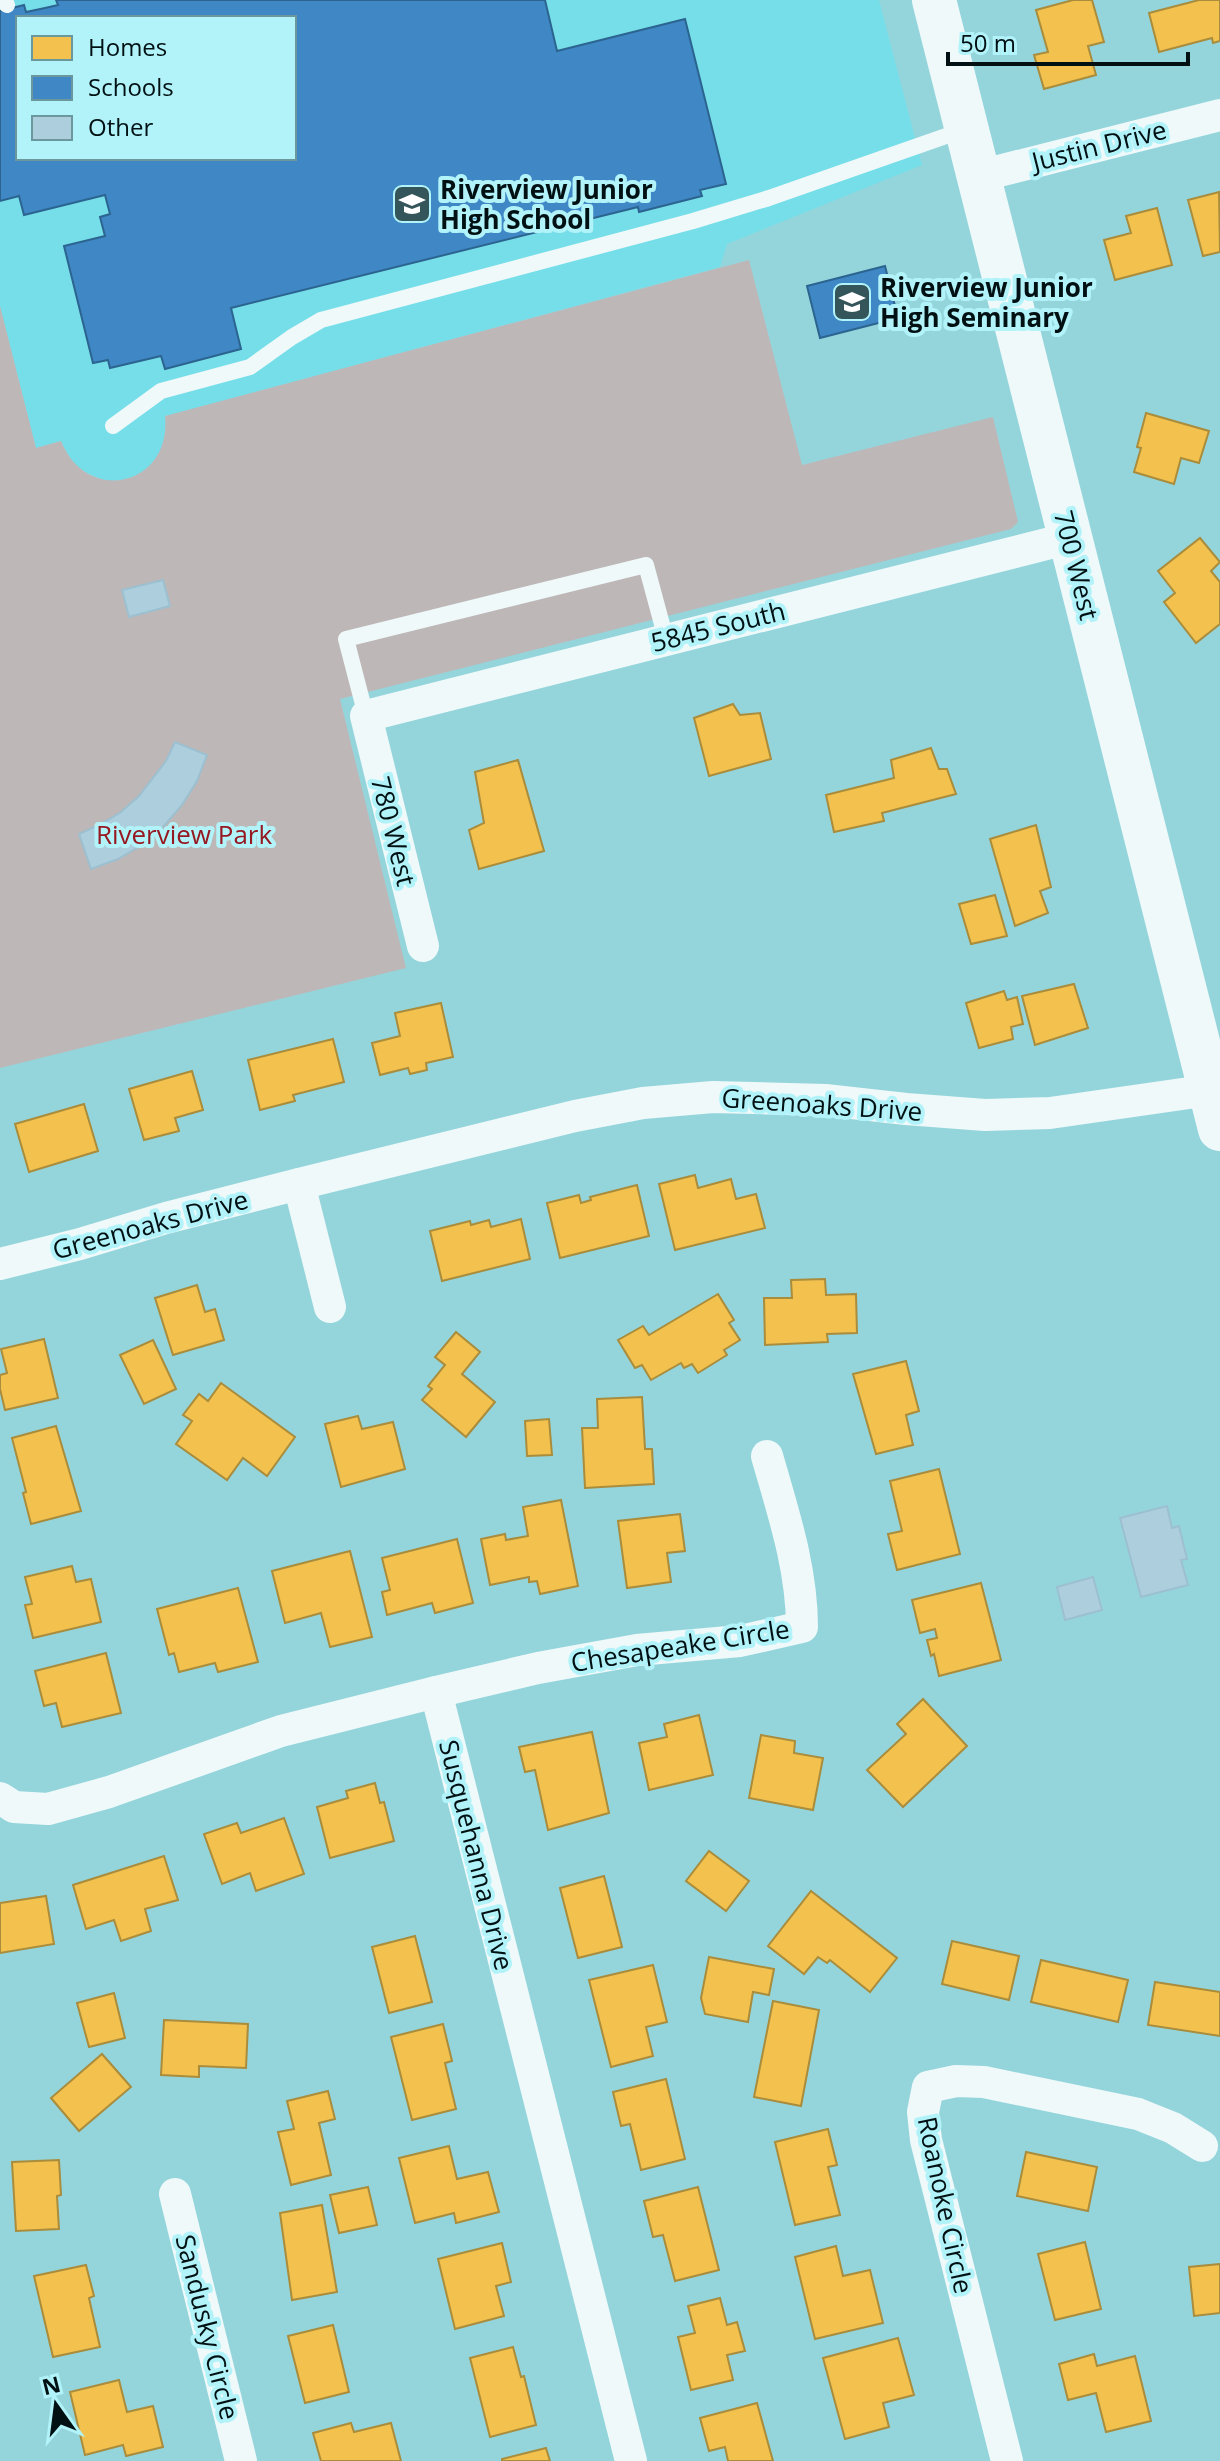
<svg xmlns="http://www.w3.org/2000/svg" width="1220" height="2461" font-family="'Open Sans',sans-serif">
	<rect width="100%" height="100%" fill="#94d5dc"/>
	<path fill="#76dee9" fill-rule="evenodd" d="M0,0H879L922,165L727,244L720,267L166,416L167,430L164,444L158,457L148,468L135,476L121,480L107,481L82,471L73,463L61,441L36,448L0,306ZM18,18H294V158H18Z"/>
	<path fill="#beb7b7" d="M749,260L802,465L993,417L1018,522L1011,529L340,699L406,968L0,1068V306L36,448L61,441C87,506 172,486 165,416Z"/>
	<g fill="#f2c14e" stroke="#a98c3c" stroke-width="2">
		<path d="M1073,0H1092L1104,42L1088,46L1096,75L1044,89L1034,55L1048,52L1036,10Z"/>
		<path d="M1199,0H1220V41L1213,43L1212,38L1159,52L1149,13Z"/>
		<path d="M1219,192L1220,252L1203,256L1188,200Z"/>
		<path d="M1157,208L1172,265L1115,280L1104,240L1131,233L1126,216Z"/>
		<path d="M1146,413L1209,431L1199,463L1181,458L1174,484L1134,472L1141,448L1137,447Z"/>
		<path d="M1200,538L1220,562L1211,571L1220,582V624L1196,643L1164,602L1175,593L1158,571Z"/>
		<path d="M733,704L740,715L760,713L771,759L709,776L694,718Z"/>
		<path d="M931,748L939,769H947L956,794L882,813L884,821L834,832L826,795L894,778L891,760Z"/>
		<path d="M518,760L544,851L479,869L469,830L484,823L475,772Z"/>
		<path d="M1036,825L1051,887L1040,891L1048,913L1015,926L990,839Z"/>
		<path d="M995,895L1007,936L971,944L959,904Z"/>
		<path d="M1074,984L1088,1028L1035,1045L1022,996Z"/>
		<path d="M1004,991L1007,1000L1017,997L1023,1024L1011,1027L1013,1039L979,1048L966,1003Z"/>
		<path d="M441,1003L453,1057L426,1063L427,1070L410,1074L408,1068L380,1075L372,1043L400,1036L395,1013Z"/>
		<path d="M333,1039L344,1082L293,1095L295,1101L260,1110L248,1060Z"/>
		<path d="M192,1071L203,1110L175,1118L179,1131L144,1140L129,1089Z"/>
		<path d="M84,1104L98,1151L29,1172L15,1124Z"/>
		<path d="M695,1175L698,1188L731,1179L736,1199L756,1194L765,1228L675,1250L659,1184Z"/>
		<path d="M637,1185L649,1236L560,1258L547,1203L579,1195L581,1203L591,1200L590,1197Z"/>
		<path d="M521,1219L530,1259L442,1281L430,1231L470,1221L471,1225L489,1220L491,1227Z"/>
		<path d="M825,1279L826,1295L856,1294L857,1333L827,1334L828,1342L765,1345L764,1298H792L791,1280Z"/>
		<path d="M197,1285L205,1312L215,1309L224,1340L173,1355L155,1298Z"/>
		<path d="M718,1294L734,1320L729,1323L740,1340L724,1350L727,1355L698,1373L692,1364L684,1368L681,1363L651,1380L642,1365L635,1368L618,1340L643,1326L649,1335Z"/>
		<path d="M456,1332L480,1352L462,1374L495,1402L466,1437L422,1400L432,1389L428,1386L445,1365L435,1357Z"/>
		<path d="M44,1339L58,1398L5,1410L0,1389V1375L7,1373L1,1349Z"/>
		<path d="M153,1340L176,1389L144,1404L120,1355Z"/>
		<path d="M906,1361L919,1411L906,1415L913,1445L876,1454L853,1374Z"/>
		<path d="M221,1383L295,1437L267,1476L243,1458L227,1480L176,1444L192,1421L183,1415L199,1394L208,1401Z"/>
		<path d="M642,1397L645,1449H652L654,1484L585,1488L582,1428H598L597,1399Z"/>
		<path d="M358,1416L362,1429L393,1422L405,1469L341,1487L325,1424Z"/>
		<path d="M549,1419L552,1455L527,1456L525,1421Z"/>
		<path d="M56,1426L81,1511L31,1524L23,1493L26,1492L12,1438Z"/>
		<path d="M939,1469L960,1554L897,1570L888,1534L902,1531L890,1481Z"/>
		<path d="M561,1500L578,1586L540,1594L537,1581L529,1582V1577L490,1585L481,1539L505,1534L506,1540L528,1536L523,1507Z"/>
		<path d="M680,1514L685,1551L667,1553L671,1582L627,1588L618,1521Z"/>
		<path d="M457,1539L473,1603L435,1613L432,1603L387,1615L382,1592L390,1590L382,1558Z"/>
		<path d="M350,1551L372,1637L330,1647L321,1613L285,1623L272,1571Z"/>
		<path d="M72,1566L76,1582L91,1579L101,1622L33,1638L25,1605L32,1604L25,1577Z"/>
		<path d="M981,1583L1001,1660L939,1676L934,1654L931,1656L927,1640L937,1638L935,1629L920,1633L912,1600Z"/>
		<path d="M238,1588L258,1662L218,1672L215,1663L179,1672L174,1653L169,1655L157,1609Z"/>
		<path d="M106,1653L121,1713L62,1727L56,1703L44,1706L35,1671Z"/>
		<path d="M923,1699L967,1746L903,1807L867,1770L906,1734L897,1724Z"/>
		<path d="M699,1715L713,1775L649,1790L639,1743L667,1737L664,1724Z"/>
		<path d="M592,1732L609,1813L548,1830L535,1770L525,1772L519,1747Z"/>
		<path d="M761,1735L795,1741L794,1753L823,1758L813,1810L749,1798Z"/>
		<path d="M375,1783L380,1803L384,1802L394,1841L330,1858L317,1807L348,1798L346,1791Z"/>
		<path d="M284,1818L304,1874L256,1891L250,1873L222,1884L204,1834L237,1823L241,1833Z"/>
		<path d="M709,1851L749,1881L726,1911L686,1881Z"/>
		<path d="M164,1856L178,1900L145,1909L151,1931L121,1941L114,1920L86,1929L73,1885Z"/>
		<path d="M604,1876L622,1947L578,1958L560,1888Z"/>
		<path d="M811,1891L897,1958L870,1992L830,1960L827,1963L818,1957L804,1974L768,1946Z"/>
		<path d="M46,1896L54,1944L0,1953V1903Z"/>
		<path d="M415,1936L432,2002L389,2013L372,1947Z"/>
		<path d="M952,1941L1019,1956L1009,2000L942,1984Z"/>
		<path d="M709,1957L774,1969L769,1995L753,1992L748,2022L705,2014L701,1998Z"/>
		<path d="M1041,1960L1128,1980L1118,2022L1031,2002Z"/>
		<path d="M653,1965L667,2022L646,2027L653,2056L611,2067L589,1980Z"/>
		<path d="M1155,1982L1220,1992V2036L1148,2025Z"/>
		<path d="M114,1993L125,2038L89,2047L77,2003Z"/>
		<path d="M773,2001L819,2010L801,2106L754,2097Z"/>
		<path d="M164,2020L248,2024L246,2068L199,2066V2077L161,2075Z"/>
		<path d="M443,2024L452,2061L445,2063L456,2109L412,2120L391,2037Z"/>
		<path d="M102,2054L131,2087L79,2131L51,2098Z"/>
		<path d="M666,2079L685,2159L641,2170L630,2124L621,2126L613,2092Z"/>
		<path d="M328,2091L335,2119L319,2123L331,2175L291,2185L278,2132L294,2129L287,2101Z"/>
		<path d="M828,2129L837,2165L828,2167L840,2215L795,2225L775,2142Z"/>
		<path d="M449,2146L457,2179L488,2172L499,2212L456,2223L454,2213L415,2223L399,2158Z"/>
		<path d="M1026,2152L1097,2167L1088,2211L1017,2196Z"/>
		<path d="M59,2160L61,2195L57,2196L59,2229L16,2231L12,2162Z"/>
		<path d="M368,2187L377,2225L339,2233L330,2195Z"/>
		<path d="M698,2187L719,2270L675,2281L663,2235L653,2237L644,2201Z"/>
		<path d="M322,2205L337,2292L292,2300L280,2213Z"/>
		<path d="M1085,2242L1101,2309L1055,2320L1038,2254Z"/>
		<path d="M502,2243L511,2282L496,2286L504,2316L455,2329L438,2259Z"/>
		<path d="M836,2246L843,2276L870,2270L883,2323L815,2339L795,2257Z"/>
		<path d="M1220,2264V2313L1194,2316L1189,2267Z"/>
		<path d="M86,2265L94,2296L89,2298L100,2347L53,2357L34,2276Z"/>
		<path d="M720,2298L727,2325L737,2322L745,2351L727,2355L733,2380L691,2390L678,2337L695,2333L688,2306Z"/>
		<path d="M333,2325L349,2392L305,2403L288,2336Z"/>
		<path d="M898,2338L914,2395L883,2403L889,2427L845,2439L823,2358Z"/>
		<path d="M513,2347L521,2377L524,2376L536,2425L490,2437L470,2358Z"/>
		<path d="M1094,2354L1097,2366L1135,2356L1151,2421L1106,2432L1096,2393L1068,2400L1059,2364Z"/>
		<path d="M119,2380L127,2412L153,2406L163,2447L126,2456L123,2445L85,2455L70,2392Z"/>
		<path d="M757,2403L773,2461H728L725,2447L709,2451L700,2418Z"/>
		<path d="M351,2423L354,2432L391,2423L401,2461H321L313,2433Z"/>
		<path d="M546,2448L550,2461H502V2459Z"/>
	</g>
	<g fill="#3f88c5" stroke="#2c6490" stroke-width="2" fill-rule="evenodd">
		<path d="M56,0H545L557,51L685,19L726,184L700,190L702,196L639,212L638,207L231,308L241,349L165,369L161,356L110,368L108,360L93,363L64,246L105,236L100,217L110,214L105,195L24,215L19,196L0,201V11L24,5L26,12L45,8L58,5ZM18,18H294V158H18Z"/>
		<path d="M885,266L898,318L820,338L807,286Z"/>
	</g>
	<g fill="#accedd" stroke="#9cc0d0" stroke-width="2">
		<path d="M163,580L170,606L129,617L122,590Z"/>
		<path d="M175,742L207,755L197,781L182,805L163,827L142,845L118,859L91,869L79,834L101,824L121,812L139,796L166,761Z"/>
		<path d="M1167,1506L1172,1528L1179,1526L1187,1559L1181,1560L1188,1585L1141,1597L1120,1518Z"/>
		<path d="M1093,1577L1102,1610L1065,1620L1057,1587Z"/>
	</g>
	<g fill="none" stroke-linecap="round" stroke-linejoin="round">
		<g stroke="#eff9fa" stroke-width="16">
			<path d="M5,0L7,5"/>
			<path d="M113,426L161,391L250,367L292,337L321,320L693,221L769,198L966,129"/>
			<path d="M366,716L346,639L646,565L666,639"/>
		</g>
		<g stroke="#eff9fa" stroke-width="32">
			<path d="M979,176L1220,115"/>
			<path d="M423,946L366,716L1070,538"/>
			<path d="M299,1184L330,1307"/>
			<path d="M0,1264L80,1244L166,1218L299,1184L575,1116L643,1103L713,1097L825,1100L906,1109L985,1115L1050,1113L1210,1090"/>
			<path d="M436,1692L631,2461"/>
			<path d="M0,1798L14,1807L48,1809L109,1792L281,1731L436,1692L538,1668L637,1650L740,1641L802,1627C802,1568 783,1512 767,1456"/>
			<path d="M175,2194L241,2461"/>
			<path d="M1007,2461L926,2140L923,2112L928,2087L956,2081L984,2082L1138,2114L1173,2128L1202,2146"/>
		</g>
		<path stroke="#eff9fa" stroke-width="44" d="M934,0L1220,1129"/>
	</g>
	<defs>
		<g id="school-square" transform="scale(2)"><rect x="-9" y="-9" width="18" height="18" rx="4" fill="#345559" stroke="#b2f3f9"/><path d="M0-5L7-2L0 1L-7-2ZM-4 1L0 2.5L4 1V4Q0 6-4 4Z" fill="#fff"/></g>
	</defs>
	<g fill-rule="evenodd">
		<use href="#school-square" x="412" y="204"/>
		<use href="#school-square" x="852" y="302"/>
	</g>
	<g text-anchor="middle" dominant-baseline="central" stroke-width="8" stroke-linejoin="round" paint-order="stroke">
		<g font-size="26" fill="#001013" stroke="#b2f3f9">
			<text transform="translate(1099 145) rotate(-14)">Justin Drive</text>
			<text transform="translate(1077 565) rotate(76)">700 West</text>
			<text transform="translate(718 626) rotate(-14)">5845 South</text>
			<text transform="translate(394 831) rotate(76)">780 West</text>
			<text transform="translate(822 1104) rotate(4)">Greenoaks Drive</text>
			<text transform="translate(150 1224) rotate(-15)">Greenoaks Drive</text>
			<text transform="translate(680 1645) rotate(-9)">Chesapeake Circle</text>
			<text transform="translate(477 1855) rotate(76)">Susquehanna Drive</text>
			<text transform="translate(946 2205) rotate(78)">Roanoke Circle</text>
			<text transform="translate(208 2327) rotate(76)">Sandusky Circle</text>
		</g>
		<g font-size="26" font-weight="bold" fill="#001013" stroke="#b2f3f9" text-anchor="start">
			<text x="440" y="189">Riverview Junior<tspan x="440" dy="30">High School</tspan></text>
			<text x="880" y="287">Riverview Junior<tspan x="880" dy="30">High Seminary</tspan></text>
		</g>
		<g font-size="26" fill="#961820" stroke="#b2f3f9">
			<text x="184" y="834">Riverview Park</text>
		</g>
	</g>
	<rect x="16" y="16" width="280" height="144" fill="#b2f3f9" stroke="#6b989d" stroke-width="2"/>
	<rect x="32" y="36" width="40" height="24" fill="#f2c14e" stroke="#6b989d" stroke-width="2"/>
	<text x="88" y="56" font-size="24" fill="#001013">Homes</text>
	<rect x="32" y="76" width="40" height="24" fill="#3f88c5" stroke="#6b989d" stroke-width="2"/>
	<text x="88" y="96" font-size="24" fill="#001013">Schools</text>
	<rect x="32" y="116" width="40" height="24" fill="#accedd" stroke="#6b989d" stroke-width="2"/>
	<text x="88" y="136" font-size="24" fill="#001013">Other</text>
	<g transform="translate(56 2405) rotate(346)" stroke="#b2f3f9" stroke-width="6" paint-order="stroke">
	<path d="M0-6L14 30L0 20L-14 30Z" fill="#001013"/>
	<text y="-12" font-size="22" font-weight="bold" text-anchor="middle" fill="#001013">N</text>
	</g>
	<path d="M948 52v12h240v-12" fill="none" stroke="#001013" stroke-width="4"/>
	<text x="960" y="52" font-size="24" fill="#001013" stroke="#b2f3f9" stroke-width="6" paint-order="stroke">50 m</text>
</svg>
